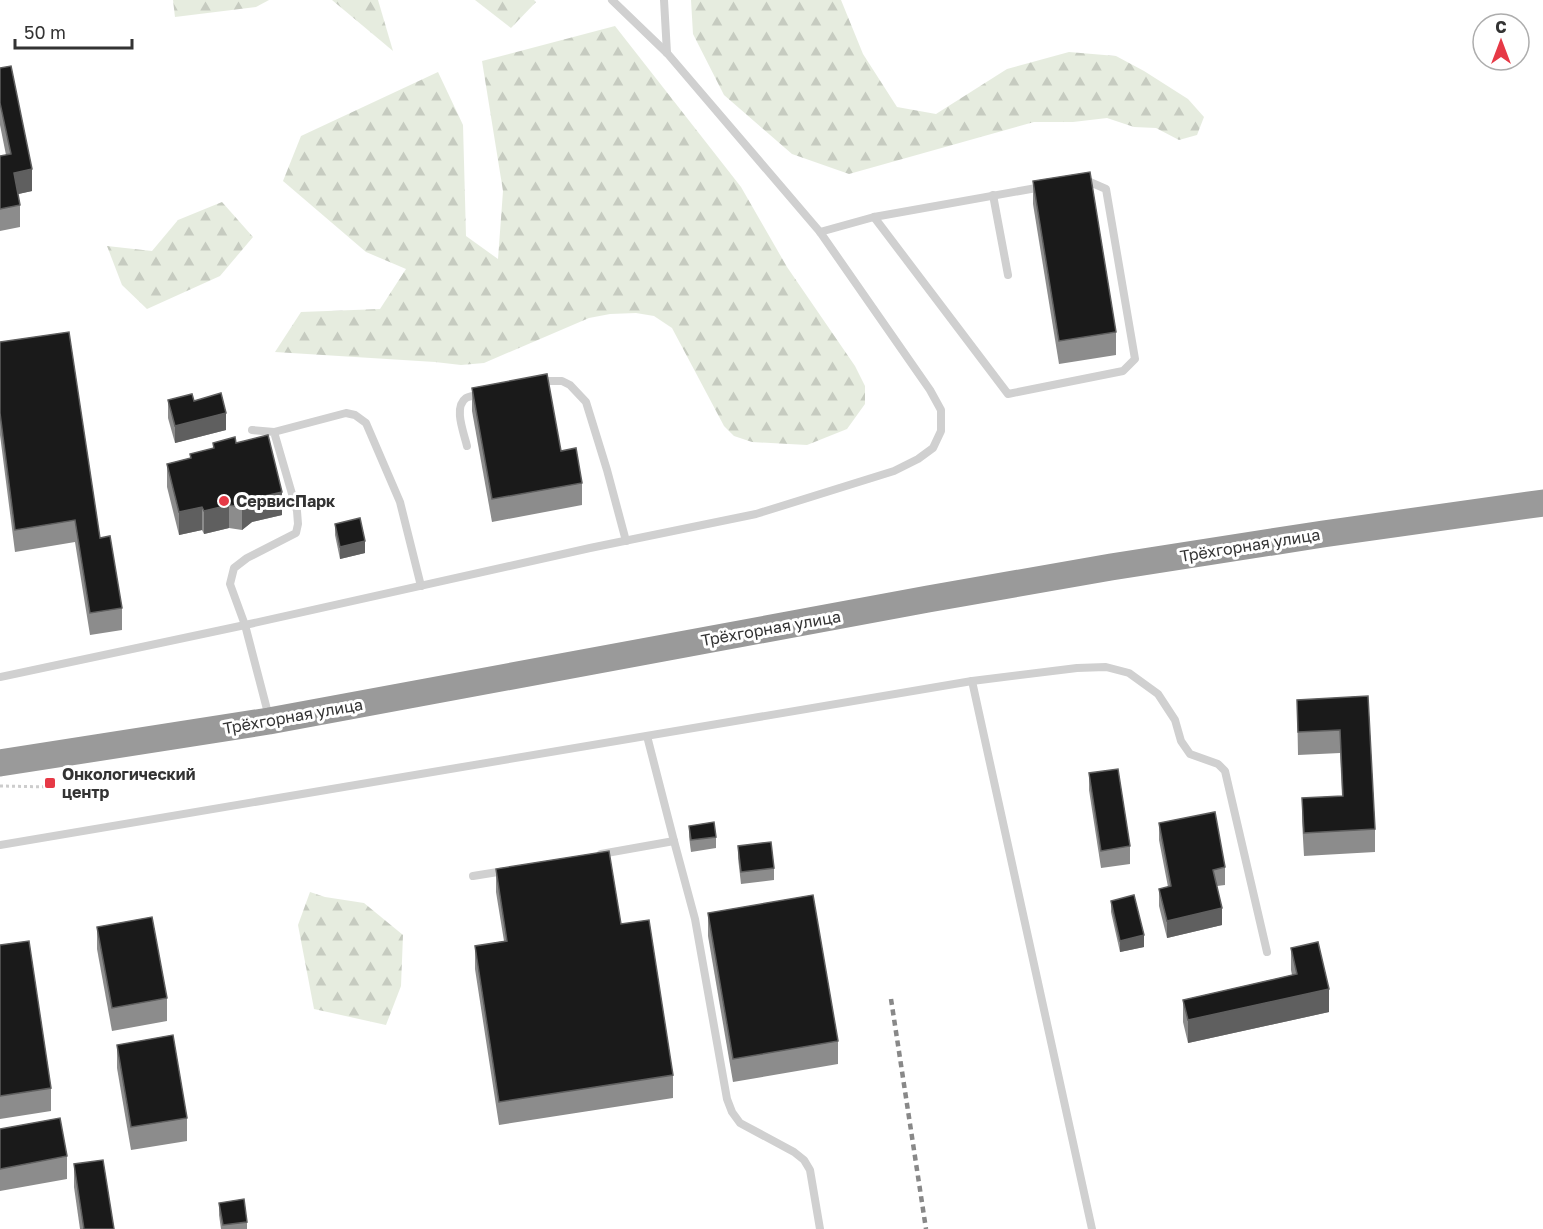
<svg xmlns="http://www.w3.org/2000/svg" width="1543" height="1229" font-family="'Golos Text',sans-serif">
	<defs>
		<pattern id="forest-firs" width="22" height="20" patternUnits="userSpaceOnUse" patternTransform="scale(1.5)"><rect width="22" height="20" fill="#e6ecdf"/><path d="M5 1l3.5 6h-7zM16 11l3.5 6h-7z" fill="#c6cbc0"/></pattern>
	</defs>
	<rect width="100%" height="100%" fill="#fff"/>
	<g fill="url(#forest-firs)">
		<path d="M173,0H269L256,7L175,17Z"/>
		<path d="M332,0H378L393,51Z"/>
		<path d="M475,0H534L536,2L511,28Z"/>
		<path d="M691,0H841L863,54L897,107L936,114L1007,69L1069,52L1116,56L1144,71L1188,99L1204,117L1197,135L1179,140L1156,128L1134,127L1107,118L1073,122H1034L849,174L792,154L724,95L693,34Z"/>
		<path d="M615,26L741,187L787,267L855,366L865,386V404L847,429L807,445L752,442L734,436L724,426L672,328L654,316L636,313L610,314L589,318L484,363L461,365L435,362L275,352L301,312L380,309L406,269L366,252L283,181L301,136L438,72L463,125L466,236L498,259L503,191L482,61Z"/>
		<path d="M222,202L253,237L220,276L147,309L122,285L107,246L152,251L178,220Z"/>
		<path d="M310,892L325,897L364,903L403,935L401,986L386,1025L314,1009L298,925Z"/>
	</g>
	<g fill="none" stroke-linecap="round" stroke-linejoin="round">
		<path stroke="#cdcdcd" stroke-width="3" stroke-dasharray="3 3" stroke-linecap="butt" d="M0,786L52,787"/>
		<g stroke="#d0d0d0" stroke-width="8">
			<path d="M664,0L667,53"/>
			<path d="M993,195L1008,275"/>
			<path d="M874,217L1008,394L1123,371L1135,359L1106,189L1083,179"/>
			<path d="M820,232L874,217L1042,187"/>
			<path d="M540,383L549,381H562L570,385L586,402L607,470L626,541"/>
			<path d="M252,430L274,432L297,511L298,524L296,533L247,558L234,568L230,584L245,625L269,717"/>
			<path d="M274,432L346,413L355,415L366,423L400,502L421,586"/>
			<path d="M467,446C464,433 453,407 466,398C470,396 476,395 481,394"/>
			<path d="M0,677L245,625L590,548L756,514L894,471L918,459L933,448L941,431V410L930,390L820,232L667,53L612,0"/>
			<path d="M972,681L1092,1229"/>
			<path d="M647,736L674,841L695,919L727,1099L732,1112L740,1123L794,1152L804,1160L810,1170L820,1229"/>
			<path d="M0,845L972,681L1077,668L1106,667L1129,673L1158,694L1175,720L1181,741L1190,754L1218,764L1225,771L1267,952"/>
			<path d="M601,854L674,841"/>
			<path d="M473,876L504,871"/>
		</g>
		<path stroke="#9a9a9a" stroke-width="27" d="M0,763L269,721L928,599L1111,567L1323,534L1543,503"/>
		<path stroke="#888" stroke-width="4.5" stroke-dasharray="6 4.5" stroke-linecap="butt" d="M891,999L926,1229"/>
	</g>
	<g fill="#8c8c8c">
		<path d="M0,68L32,191L18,194L20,205V227L0,231V156L6,155L0,125Z"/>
		<path d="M1033,181L1116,332V355L1059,364L1033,204Z"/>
		<path d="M0,342L100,538L122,608V630L90,635L75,542L15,552L0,435Z"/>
		<path d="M472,388L561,451L582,483V505L492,522L472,411Z"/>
		<path d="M168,400L194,401L226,430L175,443L168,418Z"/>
		<path d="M213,443H236L282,515L252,522L242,530L229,528L204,534L202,530L179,535L167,487V464L190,458V454L213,449Z"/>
		<path d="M335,524L365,553L340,559L335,535Z"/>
		<path d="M1368,696L1375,829V852L1304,856L1302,821V798L1342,796L1340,753L1298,755L1297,700Z"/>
		<path d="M1089,773L1130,846V864L1101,868L1089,790Z"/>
		<path d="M1159,823L1225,867V885L1217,886L1222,925L1167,938L1159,906V889L1168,887L1159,840Z"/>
		<path d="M689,826L716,837V848L691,852L689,837Z"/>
		<path d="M738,846L774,868V880L741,884L738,858Z"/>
		<path d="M496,869L621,924L673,1075V1098L499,1125L475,969V946L504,941L496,892Z"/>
		<path d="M1111,901L1144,947L1120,952L1111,912Z"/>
		<path d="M708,913L838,1041V1064L733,1082L708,936Z"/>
		<path d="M97,927L167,998V1021L112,1031L97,949Z"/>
		<path d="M0,945L51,1088V1111L0,1119Z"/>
		<path d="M1291,948L1329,1012L1188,1043L1183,1022V1000L1292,975L1291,970Z"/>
		<path d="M117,1045L187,1118V1141L131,1150L117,1068Z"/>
		<path d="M0,1129L67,1156V1179L0,1191Z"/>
		<path d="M74,1164L114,1229H80L74,1187Z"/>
		<path d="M219,1203L247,1222V1229H221L219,1215Z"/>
	</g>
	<g fill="#5f5f5f">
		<path d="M32,169V191L14,195V173Z"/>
		<path d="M226,413V430L175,443V426Z"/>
		<path d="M282,492V515L252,522L242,530V507L252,499Z"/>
		<path d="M229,505V528L204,534V511Z"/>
		<path d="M202,507V530L179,535V512Z"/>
		<path d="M365,541V553L340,559V547Z"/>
		<path d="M1222,908V925L1167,938V921Z"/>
		<path d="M1144,935V947L1120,952V941Z"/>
		<path d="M1329,989V1012L1188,1043V1020Z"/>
	</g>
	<g fill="#1a1a1a" stroke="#5f5f5f" stroke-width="1.5">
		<path d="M11,66L32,169L14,173L20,205L0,209V156L11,154L0,103V68Z"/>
		<path d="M1090,172L1116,332L1059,341L1033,181Z"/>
		<path d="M69,332L100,538L110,536L122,608L90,613L75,520L15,530L0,413V342Z"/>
		<path d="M547,374L561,451L576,448L582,483L492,499L472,388Z"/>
		<path d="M221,393L226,413L175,426L168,400L192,394L194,401Z"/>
		<path d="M268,435L282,492L252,499L242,507L229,505L204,511L202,507L179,512L167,464L191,458L190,454L214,448L213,443L235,437L236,443Z"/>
		<path d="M360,518L365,541L340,547L335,524Z"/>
		<path d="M1368,696L1375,829L1304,833L1302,798L1343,796L1340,730L1298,732L1297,700Z"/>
		<path d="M1118,769L1130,846L1101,851L1089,773Z"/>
		<path d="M1215,812L1225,867L1213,870L1222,908L1167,921L1159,889L1171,886L1159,823Z"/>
		<path d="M714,822L716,837L691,840L689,826Z"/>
		<path d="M771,842L774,868L741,872L738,846Z"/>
		<path d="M609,851L621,924L649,920L673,1075L499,1102L475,946L507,941L496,869Z"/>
		<path d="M813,895L838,1041L733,1059L708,913Z"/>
		<path d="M1134,895L1144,935L1120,941L1111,901Z"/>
		<path d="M152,917L167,998L112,1008L97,927Z"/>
		<path d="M29,941L51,1088L0,1096V945Z"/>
		<path d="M1318,942L1329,989L1188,1020L1183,1000L1297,974L1291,948Z"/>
		<path d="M173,1035L187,1118L131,1127L117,1045Z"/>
		<path d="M60,1118L67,1156L0,1169V1129Z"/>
		<path d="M103,1160L114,1229H84L74,1164Z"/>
		<path d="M244,1199L247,1222L223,1225L219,1203Z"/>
	</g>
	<g fill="#e63946" stroke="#fff" stroke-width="2">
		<circle cx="224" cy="501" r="6"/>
		<rect x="44" y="777" width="12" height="12" rx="3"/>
	</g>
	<g text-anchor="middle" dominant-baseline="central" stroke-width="6" stroke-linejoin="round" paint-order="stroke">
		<g font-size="16" font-weight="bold" fill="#333" stroke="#fff" text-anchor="start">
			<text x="236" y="501">СервисПарк</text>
			<text x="62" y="774">Онкологический<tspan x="62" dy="18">центр</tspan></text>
		</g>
		<g font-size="16" fill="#333" stroke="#fff">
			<text transform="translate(1250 545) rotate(-9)">Трёхгорная улица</text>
			<text transform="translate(771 628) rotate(-10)">Трёхгорная улица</text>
			<text transform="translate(293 716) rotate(-10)">Трёхгорная улица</text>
		</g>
	</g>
	<g transform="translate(1501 42)"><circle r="28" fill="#ffffff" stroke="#adadad" stroke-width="1.5"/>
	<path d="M0-4.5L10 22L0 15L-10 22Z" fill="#e63946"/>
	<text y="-9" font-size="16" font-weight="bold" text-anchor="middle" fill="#333333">С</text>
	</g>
	<path d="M15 39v9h117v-9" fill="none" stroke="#333333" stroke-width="3"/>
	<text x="24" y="39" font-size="18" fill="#333333" stroke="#ffffff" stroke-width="4.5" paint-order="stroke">50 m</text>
</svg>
